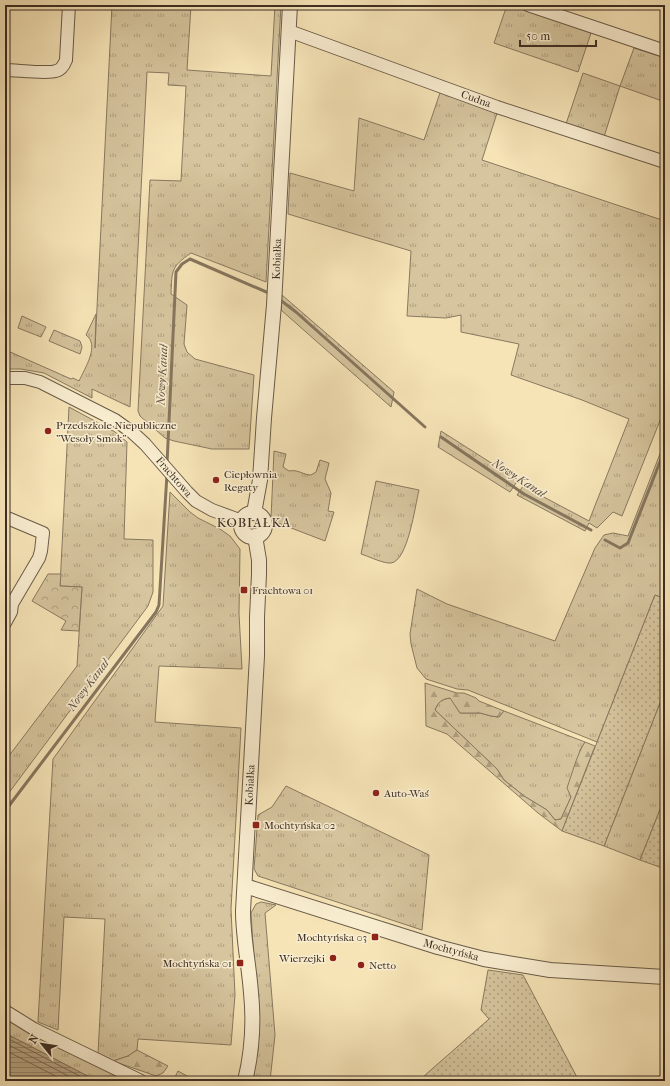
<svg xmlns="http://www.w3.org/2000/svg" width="670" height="1086" font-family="'IM FELL French Canon',serif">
	<defs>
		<pattern id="grass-tufts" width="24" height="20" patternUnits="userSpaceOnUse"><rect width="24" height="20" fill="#d6c59e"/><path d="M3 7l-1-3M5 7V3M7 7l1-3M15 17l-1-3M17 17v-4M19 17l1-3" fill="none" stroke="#afa080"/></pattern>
		<pattern id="forest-firs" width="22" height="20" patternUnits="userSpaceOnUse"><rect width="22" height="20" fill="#d6c59e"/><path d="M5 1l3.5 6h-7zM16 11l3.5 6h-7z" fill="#afa080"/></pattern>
		<pattern id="park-crowns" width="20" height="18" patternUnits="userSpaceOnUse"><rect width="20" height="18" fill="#d6c59e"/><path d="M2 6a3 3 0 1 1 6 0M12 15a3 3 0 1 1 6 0" fill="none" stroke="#afa080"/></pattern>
		<pattern id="garden-dots" width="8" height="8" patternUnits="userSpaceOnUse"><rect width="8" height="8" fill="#d6c59e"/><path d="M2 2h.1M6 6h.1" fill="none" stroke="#afa080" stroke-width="1.8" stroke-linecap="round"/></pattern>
		<pattern id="water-rules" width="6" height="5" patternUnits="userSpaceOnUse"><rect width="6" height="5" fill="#b7a685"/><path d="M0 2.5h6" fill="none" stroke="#96886c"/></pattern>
	</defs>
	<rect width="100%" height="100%" fill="#f6e4b7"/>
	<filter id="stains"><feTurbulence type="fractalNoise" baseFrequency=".005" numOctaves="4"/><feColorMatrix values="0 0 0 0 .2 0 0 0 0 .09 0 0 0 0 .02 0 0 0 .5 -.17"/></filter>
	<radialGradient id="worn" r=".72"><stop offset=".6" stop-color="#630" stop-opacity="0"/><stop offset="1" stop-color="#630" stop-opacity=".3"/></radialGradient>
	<g fill="url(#grass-tufts)" stroke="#897960">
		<path d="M112,5H191L187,70L271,76L275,5H281L266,282L191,253C171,267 172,270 171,294L187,305L184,344L187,352L195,359L254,375L249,449H212L174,441L165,438L140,416L138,411L150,180L181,181L186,86L168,85L169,73L147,72L130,407L92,389V398L44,373L21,369H5L9,359L7,357L8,351L71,379L73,378L79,381C85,368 100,345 86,335L96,314L95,348Z"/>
		<path d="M507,5H512L591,33L578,72L494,43Z"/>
		<path d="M634,48L665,58V102L620,86L604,137L566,124L583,73L620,86Z"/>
		<path d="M441,90L498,110L482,160L665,221V408L622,516L613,512L597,528L589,523L585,531L517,495L523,486L589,521L629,419L582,400L511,375L519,344L461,332V315L446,318L407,316L411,251L288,214L290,173L354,191L359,118L424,140Z"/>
		<path d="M282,295L394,392L391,407L281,310Z"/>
		<path d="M22,316L46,327L41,337L18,328Z"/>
		<path d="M54,330L80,341L82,347L80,354L49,341Z"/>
		<path d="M69,407L115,432L127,442L124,539L153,540V592L148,606L5,798V761L77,666L82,587L60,586Z"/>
		<path d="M441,431L518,480L510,492L438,447Z"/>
		<path d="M665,441V599L655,595L597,742L468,690L457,689L426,679L417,668L411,644L410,634L417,589L447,604L555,641L595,548L604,535L613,533L628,536Z"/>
		<path d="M274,451L286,454L283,467L289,471C298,469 303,475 311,475L316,472L320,460L329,463L325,479L331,493L328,511L334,512L325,541L273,521L271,518Z"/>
		<path d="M376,481L419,490C415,506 408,561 391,563C384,564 368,556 361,554Z"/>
		<path d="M170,492L190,512L198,518L220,529L230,536L240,549L239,614L242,669L159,666L155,722L241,728L231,909L235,995L231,1045L138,1039L137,1050L128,1056L113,1061L98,1054L105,919L64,917L58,1030L38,1022L53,759L163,606Z"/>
		<path d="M665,690V797L640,860L604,846Z"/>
		<path d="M451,698L460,713H480L491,716L498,717L504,711L585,742L580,750L571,797L561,819L555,820L547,810L524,796L504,780L497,769L435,710C438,702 442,699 451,698Z"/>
		<path d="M286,786L429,855L422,930L258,876L254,869L258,815L272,807Z"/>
		<path d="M261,902L276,905L265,913L275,1035L270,1081H252L258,1049L256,992L251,913L256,904Z"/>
		<path d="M5,1015L133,1081H97L5,1033Z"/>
	</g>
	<g fill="url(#forest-firs)" stroke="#897960">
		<path d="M425,683L457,693H464L476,698L479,701L504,711L499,717L491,716L480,713H460L450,698C442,699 438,702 435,710L497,769L504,780L524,796L547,810L555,820L561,819L571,797L567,788C572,774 577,754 585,742L595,746L562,831L538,813L447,734L426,726Z"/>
		<path d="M137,1050L168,1066L163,1073L156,1076L113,1061L128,1056Z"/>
		<path d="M178,1071L196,1081H173Z"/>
	</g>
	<path fill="url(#park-crowns)" stroke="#897960" d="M48,574H61L60,586L82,587L79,631L61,630L66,621L32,601Z"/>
	<g fill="url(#garden-dots)" stroke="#897960">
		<path d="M655,595L665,599V690L604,846L562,831Z"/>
		<path d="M665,797V869L640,860Z"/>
		<path d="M488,970L523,975L579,1081H428L424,1076L489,1019L481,1010Z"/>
	</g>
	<path fill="url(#water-rules)" stroke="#86765e" d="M5,1033L97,1081H5Z"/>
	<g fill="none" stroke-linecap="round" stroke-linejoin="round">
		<g stroke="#7a6a54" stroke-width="1">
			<path d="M5,1037L89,1081"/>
			<path d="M5,1043L78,1081"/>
			<path d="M5,1050L65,1081"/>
		</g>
		<g stroke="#86765e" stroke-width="3">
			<path d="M279,299L296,312L425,427"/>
			<path d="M441,437L524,494L591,530"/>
			<path d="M167,464L176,272L182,264L190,259L271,294"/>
			<path d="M605,540L620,548L628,543L665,449"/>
			<path d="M5,811L156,612L159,605L167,474"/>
		</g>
		<g stroke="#6a5b48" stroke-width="14">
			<g id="minor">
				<path d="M528,5L665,51"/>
				<path d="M289,31L497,107L665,162"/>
				<path d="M5,70C16,70 48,74 56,71C61,70 64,65 66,60L69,5"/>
				<path d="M5,378H25L40,382L115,420L133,433L145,444L187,492L196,501L212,510L242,521"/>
				<path d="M5,517L43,533L41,551L39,558L12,604L11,612L5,623"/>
				<path d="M5,1011L34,1029L141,1081"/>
			</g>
		</g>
		<g stroke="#6a5b48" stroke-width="16">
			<g id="tertiary">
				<path d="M254,513L260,480L264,418L274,305L290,5"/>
				<circle cx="253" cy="525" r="12"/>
				<path d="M245,886L438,947L484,959L550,970L665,977"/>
				<path d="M245,1081C252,1052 254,1022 251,993C249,965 243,938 243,911L257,656V617L259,574V560L255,536"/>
			</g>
		</g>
		<use href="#minor" stroke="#f9edd0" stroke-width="12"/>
		<use href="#tertiary" stroke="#f9edd0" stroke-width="14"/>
	</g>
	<g fill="#8f2418" stroke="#f9edd0" stroke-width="1.5">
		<circle cx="48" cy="431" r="4"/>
		<circle cx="216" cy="480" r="4"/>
		<rect x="240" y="586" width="8" height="8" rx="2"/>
		<circle cx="376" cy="793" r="4"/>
		<rect x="252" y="821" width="8" height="8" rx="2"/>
		<rect x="371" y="933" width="8" height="8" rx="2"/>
		<circle cx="333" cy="958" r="4"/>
		<rect x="236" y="959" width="8" height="8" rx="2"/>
		<circle cx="361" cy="965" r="4"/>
	</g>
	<g text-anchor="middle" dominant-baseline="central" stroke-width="3" stroke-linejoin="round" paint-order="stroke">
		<g font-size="11" fill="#3c2d23" stroke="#f9edd0">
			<text transform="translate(476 99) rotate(20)">Cudna</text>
			<text transform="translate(277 259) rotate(-88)">Kobiałka</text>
			<text transform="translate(174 477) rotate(49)">Frachtowa</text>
			<text transform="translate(250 785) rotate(-87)">Kobiałka</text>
			<text transform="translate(451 950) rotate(15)">Mochtyńska</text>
		</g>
		<g font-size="11" fill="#3c2d23" stroke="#f9edd0" text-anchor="start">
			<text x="56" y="425">Przedszkole Niepubliczne<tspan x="56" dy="13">"Wesoły Smok"</tspan></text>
			<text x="224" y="474">Ciepłownia<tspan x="224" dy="13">Regaty</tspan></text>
			<text x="252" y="590">Frachtowa 01</text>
			<text x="384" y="793">Auto-Waś</text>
			<text x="264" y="825">Mochtyńska 02</text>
			<text x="367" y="937" text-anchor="end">Mochtyńska 03</text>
			<text x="325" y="958" text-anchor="end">Wierzejki</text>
			<text x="232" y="963" text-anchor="end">Mochtyńska 01</text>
			<text x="369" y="965">Netto</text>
		</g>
		<g font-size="12" font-style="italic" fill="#615140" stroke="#f9edd0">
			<text transform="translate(162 375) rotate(-87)">Nowy Kanał</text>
			<text transform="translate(519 478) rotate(33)">Nowy Kanał</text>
			<text transform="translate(88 685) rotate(-53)">Nowy Kanał</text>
		</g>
		<g font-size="13" letter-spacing="1" fill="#3c2d23" stroke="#f9edd0">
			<text x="254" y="522">KOBIAŁKA</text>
		</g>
	</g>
	<rect width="670" height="1086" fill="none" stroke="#f6e4b7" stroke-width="20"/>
	<rect x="6" y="6" width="658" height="1074" fill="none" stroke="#3c2d23" stroke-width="2"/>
	<rect x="10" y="10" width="650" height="1066" fill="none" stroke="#3c2d23"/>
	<g transform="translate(42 1044) rotate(300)" stroke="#f9edd0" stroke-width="3" paint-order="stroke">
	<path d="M0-3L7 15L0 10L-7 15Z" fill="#3c2d23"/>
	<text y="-6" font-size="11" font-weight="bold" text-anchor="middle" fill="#3c2d23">N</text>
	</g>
	<path d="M520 40v6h76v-6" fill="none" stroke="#3c2d23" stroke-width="2"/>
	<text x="526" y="40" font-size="12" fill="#3c2d23" stroke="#f9edd0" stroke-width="3" paint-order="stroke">50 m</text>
	<rect width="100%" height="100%" filter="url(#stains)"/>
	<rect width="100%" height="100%" fill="url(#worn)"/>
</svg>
